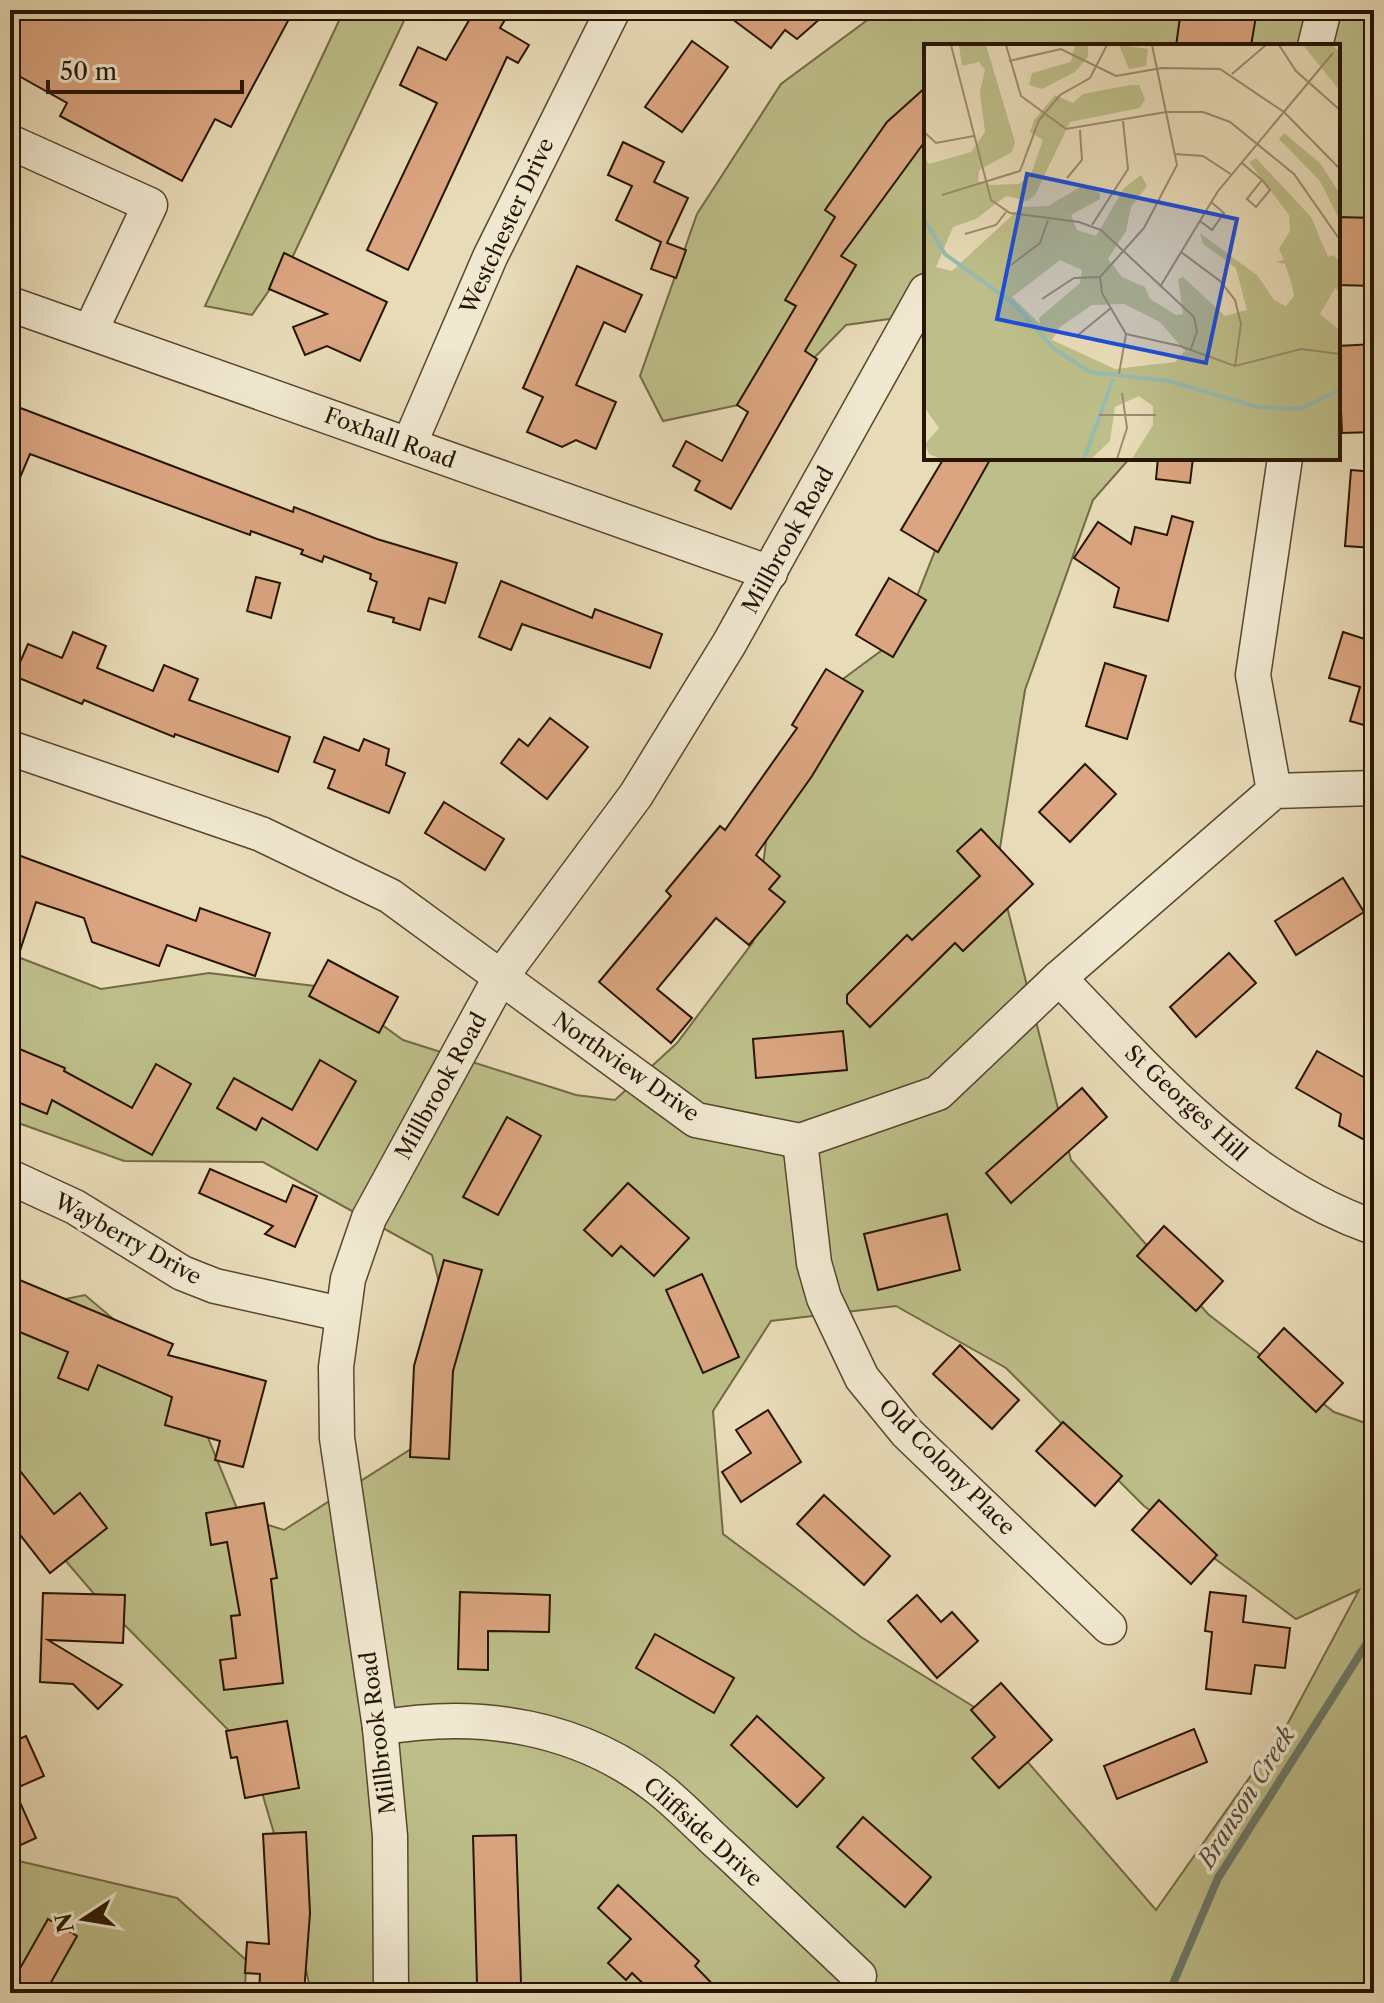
<svg xmlns="http://www.w3.org/2000/svg" width="1384" height="2003" font-family="'Libre Caslon Text',serif">
	<rect width="100%" height="100%" fill="#e8dbb7"/>
	<filter id="stains"><feTurbulence type="fractalNoise" baseFrequency=".0025" numOctaves="4"/><feColorMatrix values="0 0 0 0 .2 0 0 0 0 .09 0 0 0 0 .02 0 0 0 .5 -.17"/></filter>
	<radialGradient id="worn" r=".72"><stop offset=".6" stop-color="#630" stop-opacity="0"/><stop offset="1" stop-color="#630" stop-opacity=".3"/></radialGradient>
	<g fill="#bdbe89" stroke="#726a44" stroke-width="2" fill-rule="evenodd">
		<path d="M344,10H409L293,256L252,315L205,306Z"/>
		<path d="M881,10H1374V253L1338,232V46H926V314L846,325L776,397L663,421L640,376L697,214L781,84Z"/>
		<path d="M972,458H1130L1093,500L1025,690L997,867L1071,1160L1208,1314L1334,1412L1374,1426V1993H311L284,1867L250,1752L95,1595L10,1496V1343L27,1307L85,1295L184,1379L240,1516L284,1530L417,1445L449,1322L432,1255L263,1162L124,1161L10,1120V954L101,989L209,973L331,988L403,1040L576,1095L615,1100L677,1043L753,942L771,803L805,707L901,636ZM896,1306L1006,1368L1144,1506L1296,1619L1359,1590L1288,1723L1156,1910L987,1715L861,1637L723,1534L713,1411L771,1321Z"/>
		<path d="M10,1859L177,1898L246,1960L245,1993H12Z"/>
	</g>
	<g fill="none" stroke-linecap="round" stroke-linejoin="round">
		<path stroke="#6a796a" stroke-width="8" d="M1169,1993L1218,1878L1374,1632"/>
	</g>
	<g fill="#daa580" stroke="#271500" stroke-width="2">
		<path d="M10,10H272L289,19L231,127L215,119L182,181L60,116L67,103L10,71Z"/>
		<path d="M475,10H511L500,28L529,45L518,63L507,57L408,270L367,250L437,103L400,85L418,47L446,60Z"/>
		<path d="M720,10H830L797,39L785,30L771,48Z"/>
		<path d="M1181,10H1218L1256,16L1251,46H1176Z"/>
		<path d="M692,41L728,67L682,132L645,107Z"/>
		<path d="M926,87V140L841,256L856,265L805,351L817,359L731,509L695,490L700,481L673,466L686,441L722,461L748,412L737,405L796,306L785,300L835,217L825,210L887,122Z"/>
		<path d="M623,142L664,162L654,182L688,198L667,243L686,250L676,278L651,269L661,242L616,220L632,186L608,175Z"/>
		<path d="M1338,217L1374,218V286L1338,285Z"/>
		<path d="M284,253L387,302L360,361L327,346L305,355L293,327L327,314L269,289Z"/>
		<path d="M577,266L642,295L625,332L604,322L576,385L616,402L596,449L576,440L562,447L527,432L543,397L523,388Z"/>
		<path d="M1374,344V432L1342,433L1338,346Z"/>
		<path d="M10,404L293,512L294,507L377,539L457,563L445,603L429,598L420,630L393,622L394,618L368,611L377,582L370,579L371,574L324,556L322,562L301,554L303,550L251,531L250,535L30,454L10,501Z"/>
		<path d="M944,458H991L938,552L901,530Z"/>
		<path d="M1158,458H1193L1190,483L1156,479Z"/>
		<path d="M1351,470L1374,472V548L1345,546Z"/>
		<path d="M1172,516L1193,522L1168,621L1114,607L1119,588L1074,558L1098,522L1131,544L1135,527L1167,535Z"/>
		<path d="M256,577L280,583L271,618L247,611Z"/>
		<path d="M889,578L926,600L893,657L856,635Z"/>
		<path d="M501,581L592,618L595,609L662,634L650,668L522,624L511,650L479,637Z"/>
		<path d="M73,632L106,646L97,668L153,691L164,665L198,679L189,700L290,737L278,772L175,734L174,737L84,700L82,704L14,676L28,644L62,658Z"/>
		<path d="M1343,632L1374,642V728L1350,721L1360,687L1329,678Z"/>
		<path d="M1105,663L1146,676L1127,739L1086,726Z"/>
		<path d="M826,669L863,691L812,776L756,855L780,876L769,889L785,902L749,945L716,918L657,989L692,1018L671,1043L599,982L671,896L666,891L720,826L725,830L797,728L792,725Z"/>
		<path d="M550,718L588,747L547,799L501,763L519,739L528,746Z"/>
		<path d="M324,737L359,751L364,739L389,749L386,765L405,773L389,813L328,788L335,770L314,762Z"/>
		<path d="M1085,764L1116,794L1070,842L1039,812Z"/>
		<path d="M444,802L504,839L485,870L425,833Z"/>
		<path d="M981,829L1033,884L963,951L955,943L870,1027L847,1003V995L907,935L912,940L980,876L957,851Z"/>
		<path d="M10,852L196,921L200,908L270,933L255,976L167,945L159,966L92,942L84,918L36,902L14,969L10,968Z"/>
		<path d="M1343,878L1364,912L1296,955L1275,921Z"/>
		<path d="M1229,953L1256,983L1196,1037L1170,1007Z"/>
		<path d="M328,960L398,997L379,1033L309,996Z"/>
		<path d="M843,1031L847,1070L756,1078L753,1039Z"/>
		<path d="M10,1045L65,1068L64,1071L132,1108L156,1064L191,1084L152,1155L52,1100L47,1114L10,1099Z"/>
		<path d="M1317,1051L1374,1083V1131L1368,1142L1339,1126L1341,1114L1296,1088Z"/>
		<path d="M320,1060L356,1081L317,1150L262,1118L256,1130L217,1108L234,1078L292,1110Z"/>
		<path d="M1082,1088L1107,1117L1011,1203L986,1173Z"/>
		<path d="M507,1117L541,1136L498,1215L463,1197Z"/>
		<path d="M210,1169L286,1202L293,1185L317,1196L295,1247L265,1234L273,1226L199,1193Z"/>
		<path d="M628,1183L689,1238L654,1276L621,1246L612,1256L584,1230Z"/>
		<path d="M947,1214L960,1270L878,1290L864,1234Z"/>
		<path d="M1164,1226L1223,1281L1196,1311L1137,1256Z"/>
		<path d="M444,1260L482,1270L453,1371L449,1459L410,1457L414,1366Z"/>
		<path d="M702,1274L739,1357L703,1373L666,1290Z"/>
		<path d="M10,1276L173,1344L168,1355L266,1381L243,1467L215,1460L220,1441L165,1425L172,1397L98,1365L88,1390L58,1378L68,1352L10,1328Z"/>
		<path d="M1284,1328L1343,1383L1316,1412L1258,1357Z"/>
		<path d="M960,1345L1019,1400L992,1429L933,1374Z"/>
		<path d="M768,1410L801,1462L741,1502L722,1472L751,1453L736,1430Z"/>
		<path d="M1063,1422L1122,1476L1095,1506L1036,1451Z"/>
		<path d="M10,1458L54,1514L80,1493L107,1528L50,1573L10,1522Z"/>
		<path d="M824,1495L890,1556L864,1585L797,1524Z"/>
		<path d="M1159,1500L1217,1555L1191,1584L1132,1530Z"/>
		<path d="M264,1503L277,1578L271,1579L283,1683L224,1690L220,1660L236,1658L231,1616L240,1615L227,1542L211,1545L206,1513Z"/>
		<path d="M460,1592L550,1595L549,1632L488,1631V1670L458,1669Z"/>
		<path d="M1210,1592L1246,1596L1243,1622L1290,1628L1285,1668L1255,1665L1251,1694L1206,1689L1212,1632L1205,1631Z"/>
		<path d="M43,1593L125,1595L123,1643L48,1640L122,1685L98,1709L73,1684L40,1682Z"/>
		<path d="M917,1595L941,1622L952,1612L978,1641L937,1678L888,1621Z"/>
		<path d="M655,1634L734,1678L714,1713L636,1668Z"/>
		<path d="M1001,1683L1052,1740L999,1788L972,1758L995,1737L971,1710Z"/>
		<path d="M757,1716L824,1778L797,1807L731,1745Z"/>
		<path d="M287,1721L299,1788L245,1798L237,1757L231,1758L226,1731Z"/>
		<path d="M1194,1729L1207,1762L1117,1799L1104,1766Z"/>
		<path d="M26,1736L44,1776L14,1789L36,1838L10,1850V1743Z"/>
		<path d="M863,1817L931,1877L905,1907L837,1847Z"/>
		<path d="M306,1832L310,1913L304,1993H259L260,1974L245,1973L247,1942L269,1944L263,1834Z"/>
		<path d="M516,1835L521,1983L477,1984L473,1836Z"/>
		<path d="M618,1885L699,1961L695,1966L721,1993H653L632,1973L626,1980L608,1963L631,1939L598,1908Z"/>
		<path d="M48,1919L77,1936L45,1993H10V1986Z"/>
	</g>
	<g fill="none" stroke-linecap="round" stroke-linejoin="round">
		<g stroke="#57462e" stroke-width="37">
			<g id="minor">
				<path d="M1315,46L1324,10"/>
				<path d="M10,142L150,205L90,332"/>
				<path d="M10,304L770,573"/>
				<path d="M409,445L490,257L613,10"/>
				<path d="M10,748L261,834L390,896L696,1120L800,1141L938,1093L1059,978L1274,791L1374,788"/>
				<path d="M1274,791L1253,675L1285,458"/>
				<path d="M1059,978C1153,1075 1242,1181 1373,1227"/>
				<path d="M800,1141L814,1263L824,1298L862,1378L907,1433L1109,1627"/>
				<path d="M10,1177L75,1207L182,1273L215,1286L341,1314"/>
				<path d="M380,1728C480,1710 582,1726 663,1792C686,1811 707,1834 730,1854C773,1895 816,1935 859,1976"/>
				<path d="M391,1993L390,1836L380,1728L337,1438L336,1367L348,1279L369,1218L500,978L636,795L729,644L926,291"/>
			</g>
		</g>
		<use href="#minor" stroke="#f0e8d0" stroke-width="34"/>
	</g>
	<g text-anchor="middle" dominant-baseline="central" stroke-width="7" stroke-linejoin="round" paint-order="stroke">
		<g font-size="22" fill="#271500" stroke="#f0e8d0">
			<text transform="translate(507 226) rotate(-65)">Westchester Drive</text>
			<text transform="translate(390 438) rotate(20)">Foxhall Road</text>
			<text transform="translate(788 540) rotate(-61)">Millbrook Road</text>
			<text transform="translate(626 1067) rotate(35)">Northview Drive</text>
			<text transform="translate(441 1086) rotate(-61)">Millbrook Road</text>
			<text transform="translate(1186 1103) rotate(43)">St Georges Hill</text>
			<text transform="translate(128 1239) rotate(29)">Wayberry Drive</text>
			<text transform="translate(947 1467) rotate(45)">Old Colony Place</text>
			<text transform="translate(378 1733) rotate(-97)">Millbrook Road</text>
			<text transform="translate(703 1832) rotate(42)">Cliffside Drive</text>
		</g>
		<g font-size="24" font-style="italic" fill="#4e4f3e" stroke="#f0e8d0">
			<text transform="translate(1246 1797) rotate(-58)">Branson Creek</text>
		</g>
	</g>
	<g transform="translate(924 44)">
		<rect width="416" height="416" fill="#e8dbb7"/>
		<path d="M35,1H62L91,98L88,108L55,126L54,137L66,141L95,140L107,130L119,96L106,88L110,76L131,51L149,59L159,50L206,41H215L221,55L216,64L146,78L111,151L103,157L82,152L52,175L29,183L12,223L28,227L97,163L124,162L158,142L176,149V155L147,171L153,186L172,192L200,144L217,131L223,142L207,163L202,187L184,215L198,233L221,243L226,255L252,271L259,270L254,235L259,233L301,272L323,266L312,224L279,200L276,189L334,232L350,256L362,262L370,252L368,241L361,220L351,218L360,216L355,205L366,187L365,171L325,118L332,114L387,173L404,213L410,211L416,219V248L411,244L396,270L416,287V415H208L229,381V362L215,352L191,363L186,397L167,415H17L5,410L1,400L15,384L0,363V113L5,120L47,108L61,88L56,48L61,26L55,18L38,22ZM136,216L158,226L156,239L115,274L116,280L88,253ZM200,260L236,278L261,307L251,318L191,325L128,296L136,283L168,261ZM151,1H164V13L151,28L118,45L105,41L108,29L147,18ZM195,1L224,5L222,22L205,25ZM379,1H408L416,8V47ZM360,89L396,119L416,150V177L396,137L355,95Z" fill="#bdbe89" fill-rule="evenodd"/>
		<path fill="none" stroke="#97bbb0" stroke-width="4" d="M0,175L21,210L90,260L129,304L166,328L245,337L333,363L376,365L416,346M160,415L189,335"/>
		<path fill="none" stroke="#9b8c6e" stroke-width="2" d="M27,1L67,156L86,169L155,178L177,186L270,273L273,287L267,305M82,1L97,52L142,85L242,68H279L306,78L370,130L416,196M355,1L372,27L416,66M85,17L137,5L192,32L238,24L296,25L360,68L416,125M308,30L342,1M0,88L12,99L50,92M251,110L279,112L308,131M318,119L338,136L346,146L332,163L323,155L338,136M143,134L158,116L156,86M18,151L96,127L115,76L136,51L166,34L183,1M276,177L288,186L300,169L287,158M168,181L204,125L199,77M41,190L72,181L82,168M257,208L296,237L311,256L317,280L311,322M87,221L116,199L124,176M236,243L294,147L409,9M118,255L150,234L176,233M202,290L256,302L311,322L377,305L416,310M154,291L187,264M195,330L202,290L178,249L176,233L220,184L253,121L228,1M175,371H232M193,415L203,384L198,349"/>
		<path fill="#1d4ed8" fill-opacity="0.15" stroke="#1d4ed8" stroke-width="4" d="M103,130L313,175L282,319L73,275Z"/>
		<rect width="416" height="416" fill="none" stroke="#271500" stroke-width="4"/>
	</g>
	<rect width="1384" height="2003" fill="none" stroke="#e8dbb7" stroke-width="40"/>
	<rect x="12" y="12" width="1360" height="1979" fill="none" stroke="#271500" stroke-width="4"/>
	<rect x="20" y="20" width="1344" height="1963" fill="none" stroke="#271500" stroke-width="2"/>
	<g transform="translate(84 1919) rotate(258)" stroke="#f0e8d0" stroke-width="6" paint-order="stroke">
	<path d="M0-6L14 30L0 20L-14 30Z" fill="#271500"/>
	<text y="-12" font-size="22" font-weight="bold" text-anchor="middle" fill="#271500">N</text>
	</g>
	<path d="M48 80v12h194v-12" fill="none" stroke="#271500" stroke-width="4"/>
	<text x="60" y="80" font-size="24" fill="#271500" stroke="#f0e8d0" stroke-width="6" paint-order="stroke">50 m</text>
	<rect width="100%" height="100%" filter="url(#stains)"/>
	<rect width="100%" height="100%" fill="url(#worn)"/>
</svg>
